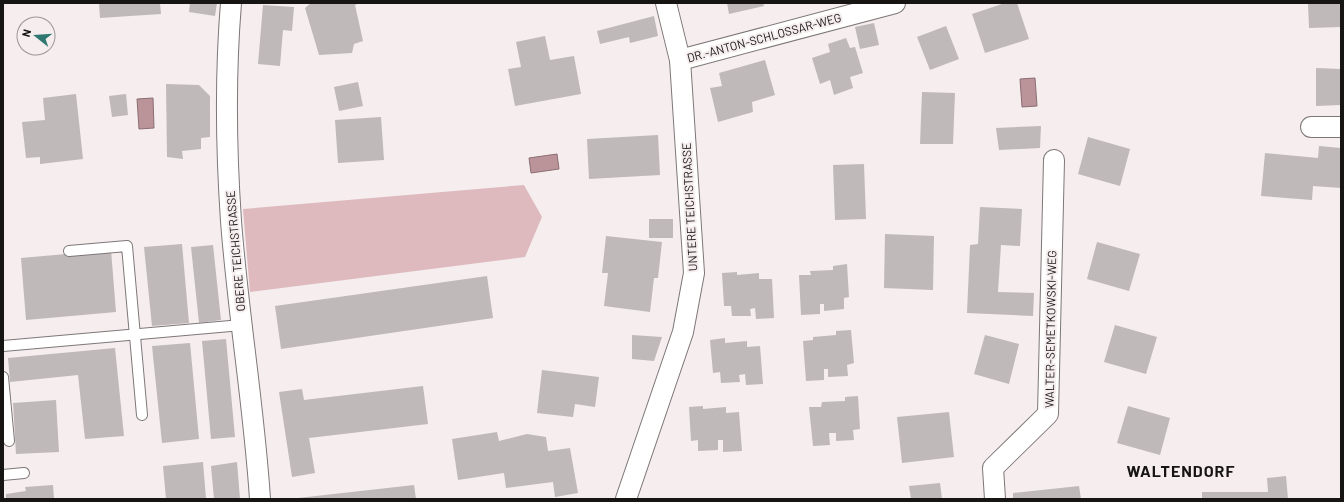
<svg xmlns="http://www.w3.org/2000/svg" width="1344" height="502" font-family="Barlow,sans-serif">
	<rect width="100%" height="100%" fill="#f5edee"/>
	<path fill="#debabf" d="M524,185L542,217L525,257L250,292L243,209Z"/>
	<g fill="#bb949a" stroke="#8a6e72">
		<path d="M1035,78L1037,106L1022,107L1020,79Z"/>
		<path d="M153,98L154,128L139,129L137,99Z"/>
		<path d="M557,154L559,169L531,173L529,158Z"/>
	</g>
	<g fill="#c0b9b9">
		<path d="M99,3H160L161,14L100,18Z"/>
		<path d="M190,3H217L215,16L189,12Z"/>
		<path d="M311,3H359L355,5L363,41L354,44L352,53L319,55L305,8Z"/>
		<path d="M727,3H763L764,6L729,14Z"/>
		<path d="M1005,3H1017L1029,39L985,53L972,14Z"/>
		<path d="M1308,3H1341V27L1309,28Z"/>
		<path d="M263,5L294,7L292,31L283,30L280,66L258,64Z"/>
		<path d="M654,16L658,36L630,43L629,37L600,44L597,31Z"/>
		<path d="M874,23L879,45L860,49L855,27Z"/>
		<path d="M946,26L959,59L930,70L917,37Z"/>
		<path d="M545,36L550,60L574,56L581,94L515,106L508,69L521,67L516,42Z"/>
		<path d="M846,38L850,48L855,47L863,73L850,77L853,88L834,95L830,80L820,84L812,58L830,52L828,44Z"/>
		<path d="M765,60L775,95L752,102L753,112L718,122L710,88L722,86L719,73Z"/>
		<path d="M1316,68L1341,69V105L1316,106Z"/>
		<path d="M358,82L363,106L339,111L334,87Z"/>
		<path d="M166,84L199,85L210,96V137L201,138V149L182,151L183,159L167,157Z"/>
		<path d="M922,92L955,93L953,144H920Z"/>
		<path d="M76,94L83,159L40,164V157L26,158L22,122L45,120L43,98Z"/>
		<path d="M126,94L128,115L112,117L109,96Z"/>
		<path d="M381,117L384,160L338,163L335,120Z"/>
		<path d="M1041,126L1040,148L999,150L996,128Z"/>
		<path d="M658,135L660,175L589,179L587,139Z"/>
		<path d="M1088,137L1130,149L1120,186L1078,174Z"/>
		<path d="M1319,146L1341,148V188L1313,186L1312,200L1261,196L1265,153L1318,158Z"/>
		<path d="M864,164L866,219L835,220L833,165Z"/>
		<path d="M980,207L1022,209L1020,246L1001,245L998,292L1034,293L1033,316L967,313L970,245L978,244Z"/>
		<rect x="649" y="219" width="24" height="19"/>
		<path d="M885,234L934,236L933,290L884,288Z"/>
		<path d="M606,236L662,242L658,278H654L650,312L604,306L608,273H602Z"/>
		<path d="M1097,242L1140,254L1129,291L1087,279Z"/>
		<path d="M182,244L189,323L152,326L144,247Z"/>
		<path d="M213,245L221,320L199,323L191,247Z"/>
		<path d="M111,250L116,312L26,320L21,258Z"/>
		<path d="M847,264L849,297L844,298V309L824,311V304H820V314L801,315L799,275H811L810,271L833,270V266Z"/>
		<path d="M737,272V275L759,273V279H772L774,318L756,319L755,308L750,309L751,316H732L731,306H724L722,273Z"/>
		<path d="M487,276L493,318L281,349L275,306Z"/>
		<path d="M1115,325L1157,337L1146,374L1104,362Z"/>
		<path d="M851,330L854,363L847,365L848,376L828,377V369H824V380L806,381L803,341L813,340V337L836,335V331Z"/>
		<path d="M632,335L662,337L654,361L632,359Z"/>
		<path d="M985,335L1019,344L1009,384L974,374Z"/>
		<path d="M725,338V343L747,341V347L760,346L763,384L746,385L745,374L739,375L740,382L721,383L720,372L713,373L710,340Z"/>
		<path d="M226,339L235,437L211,439L202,341Z"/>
		<path d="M190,343L199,439L162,443L152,346Z"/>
		<path d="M115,348L124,436L85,439L78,375L10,382L8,358Z"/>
		<path d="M542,370L599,377L595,407L575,404L573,417L537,413Z"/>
		<path d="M423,386L428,424L309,438L315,473L292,477L279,392L302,389L304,400Z"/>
		<path d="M858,396L860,429L853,430L854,440L836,441V433H829L830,445L813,446L809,407H821L822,402L845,401V397Z"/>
		<path d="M56,400L59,452L16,454L13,403Z"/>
		<path d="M703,406V409L726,407V413L739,412L742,451L723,452V440H718V450L698,451V440L691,441L689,407Z"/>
		<path d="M1128,406L1170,418L1160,455L1117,443Z"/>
		<path d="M949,412L954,457L902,463L897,417Z"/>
		<path d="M497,432L499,441L527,434L546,437L548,451L570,448L578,493L555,497L553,482L506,488L504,473L458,480L452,439Z"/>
		<path d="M203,462L206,499H166L163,466Z"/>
		<path d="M237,462L240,499H214L211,466Z"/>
		<path d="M1286,476L1288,499H1202V492H1268L1267,478Z"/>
		<path d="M940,483L942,499H911L909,486Z"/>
		<path d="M53,485L54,499H6V494L26,491L25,487Z"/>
		<path d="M414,485L416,499H298V498Z"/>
		<path d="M1079,486L1081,499H1013V493Z"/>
	</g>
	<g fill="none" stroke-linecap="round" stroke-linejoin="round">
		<g stroke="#7e7778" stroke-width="12">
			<g id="lane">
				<path d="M69,251L127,246L142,415"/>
				<path d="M3,346L242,325"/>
				<path d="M3,377L9,441"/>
				<path d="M3,475L24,473"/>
			</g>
		</g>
		<g stroke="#7e7778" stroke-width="22">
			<g id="street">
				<path d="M231,3C225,76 226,148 231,221C238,314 254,406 260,499"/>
				<path d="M680,60L895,3"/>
				<path d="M1311,127H1341"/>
				<path d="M626,499L683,332L694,273L680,60L666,3"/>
				<path d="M995,499L993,468L1048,414L1054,160"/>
			</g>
		</g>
		<use href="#lane" stroke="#fff" stroke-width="10"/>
		<use href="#street" stroke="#fff" stroke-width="20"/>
	</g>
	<g text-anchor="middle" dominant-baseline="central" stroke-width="4" stroke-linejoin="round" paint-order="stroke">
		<g font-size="12" fill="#171414" stroke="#f5edee">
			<text transform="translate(764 37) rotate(-15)">DR.-ANTON-SCHLOSSAR-WEG</text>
			<text transform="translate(689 207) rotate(-93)">UNTERE TEICHSTRASSE</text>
			<text transform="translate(235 251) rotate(-95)">OBERE TEICHSTRASSE</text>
			<text transform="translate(1050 329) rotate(-89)">WALTER-SEMETKOWSKI-WEG</text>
		</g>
		<g font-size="16" font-weight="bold" letter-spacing="1" fill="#171414" stroke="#f5edee">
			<text x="1181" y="470">WALTENDORF</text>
		</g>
	</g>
	<rect width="1344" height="502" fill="none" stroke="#171414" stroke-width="8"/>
	<g transform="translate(36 36) rotate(287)"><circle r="19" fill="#f5edee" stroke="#9c9697"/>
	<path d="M0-3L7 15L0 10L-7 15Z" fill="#2f7872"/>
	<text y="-6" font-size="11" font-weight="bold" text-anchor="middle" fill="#171414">N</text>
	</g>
</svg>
